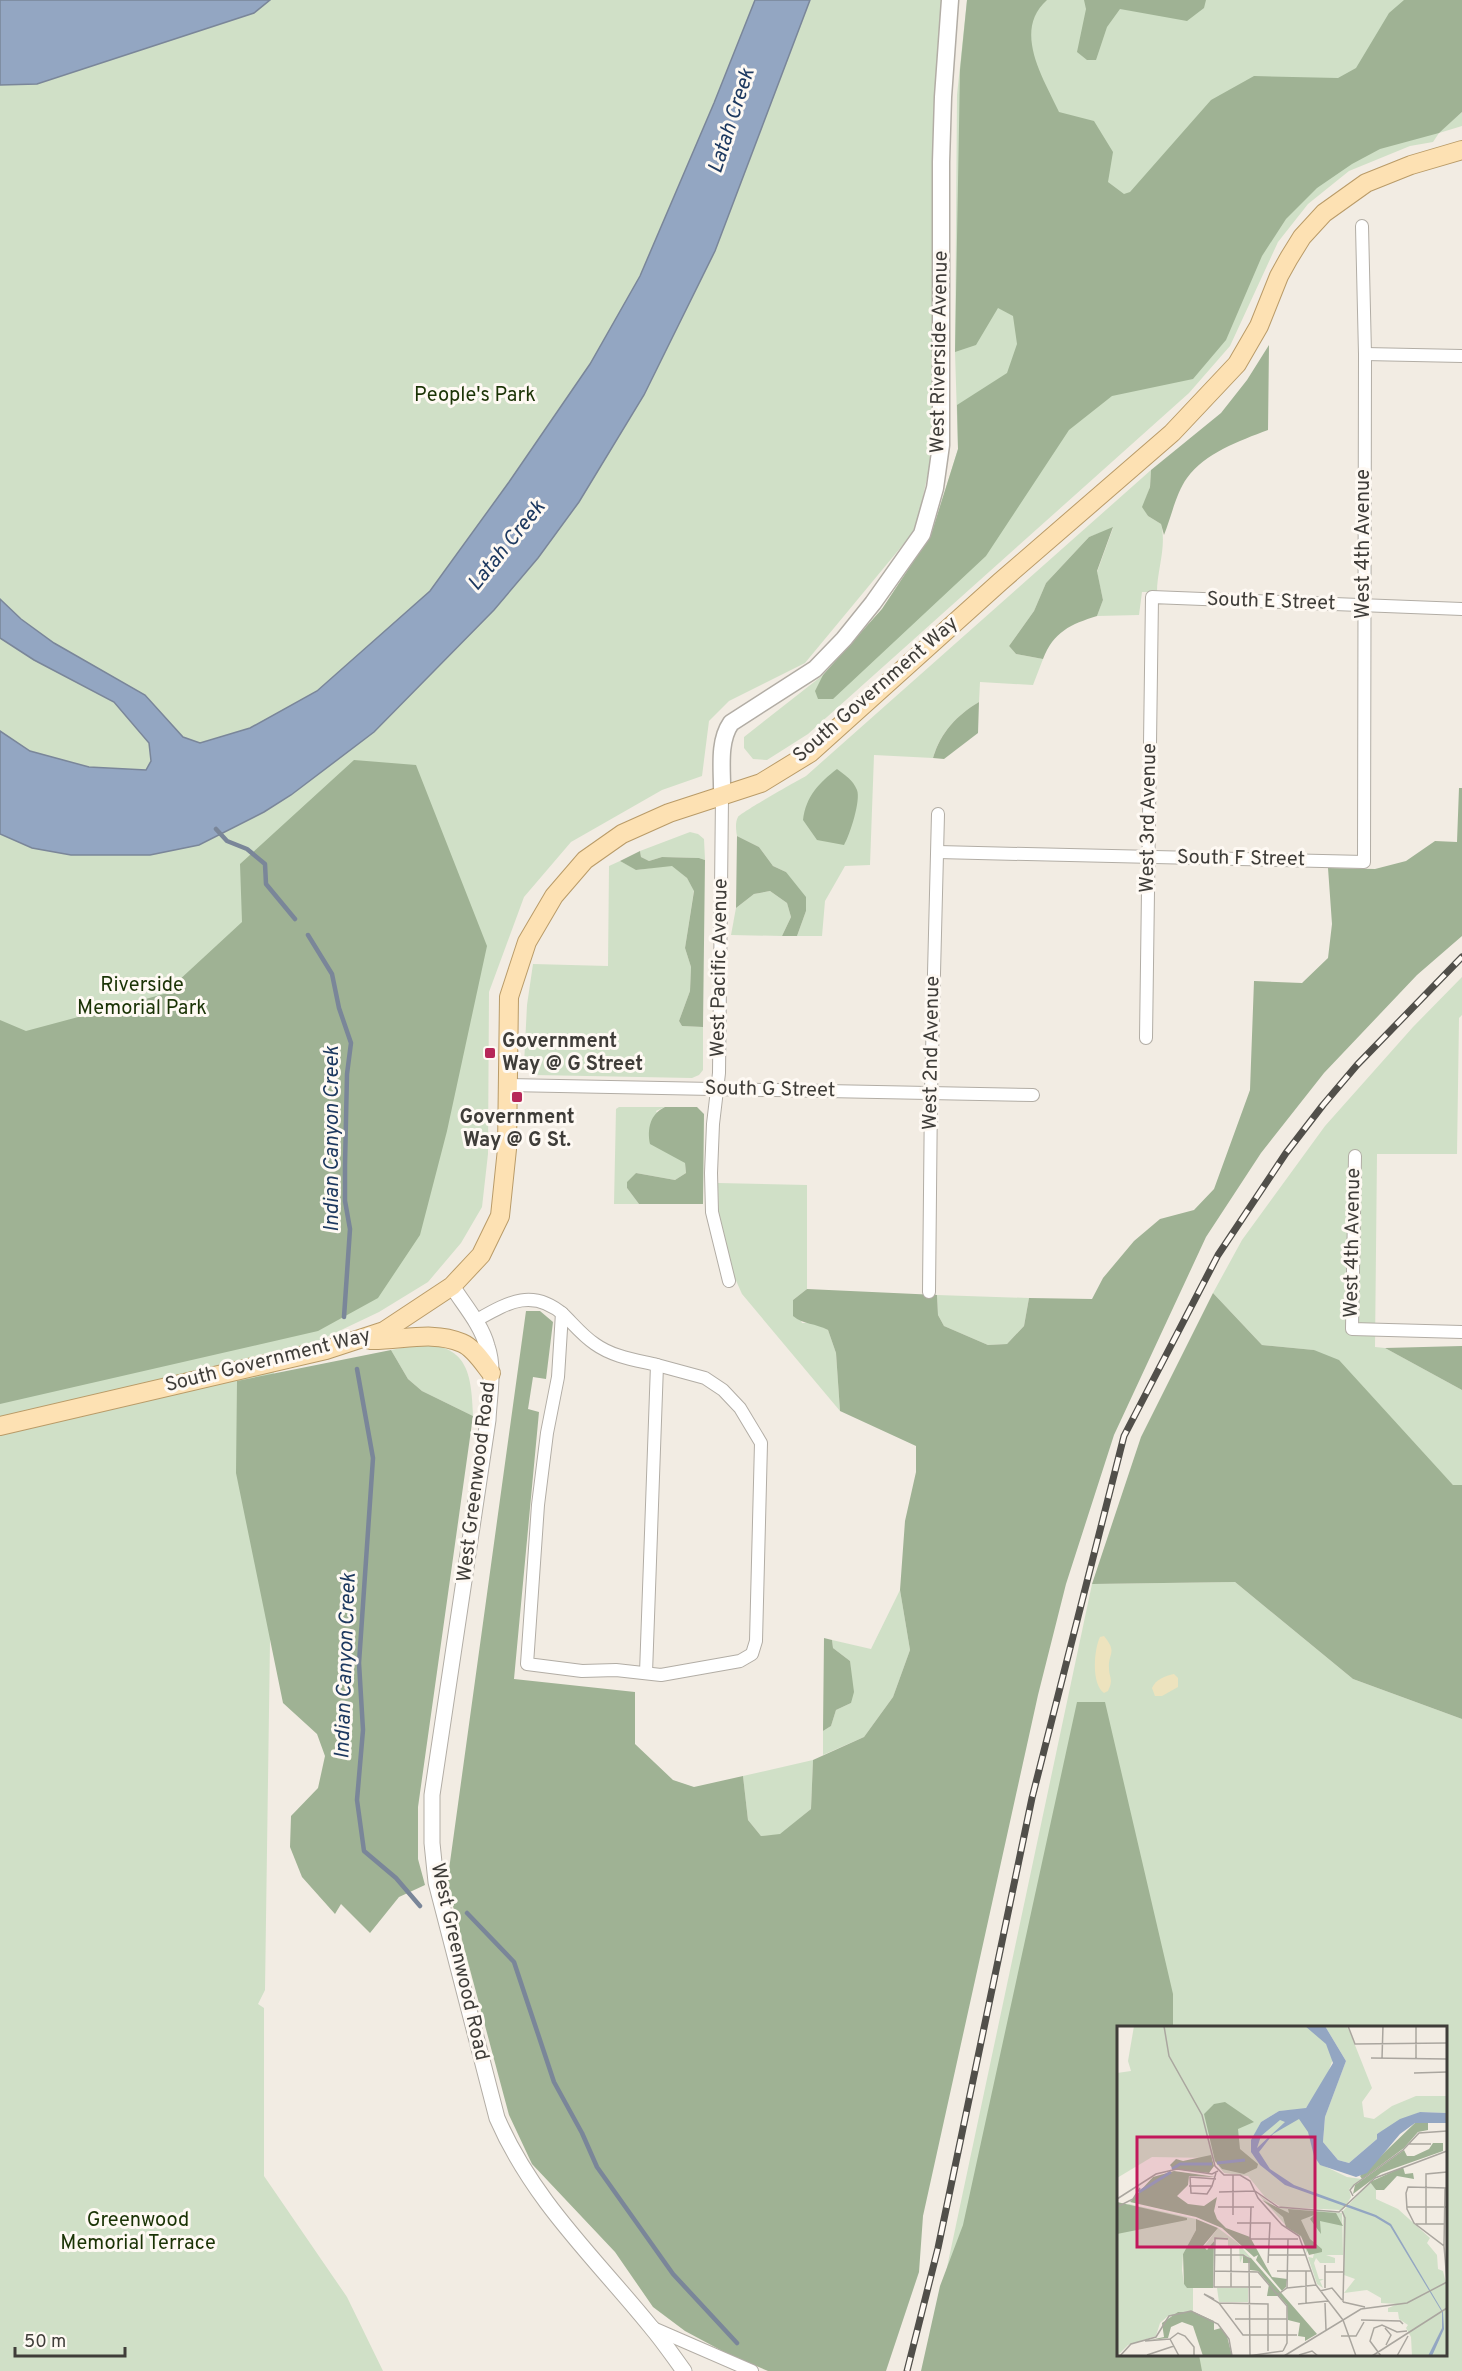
<svg xmlns="http://www.w3.org/2000/svg" width="1462" height="2371" font-family="Overpass,sans-serif">
	<rect width="100%" height="100%" fill="#f2ece3"/>
	<g fill="#d0e0c7" fill-rule="evenodd">
		<path d="M270,0H943L932,168L933,450L916,529L805,663L729,701L709,721L702,776L662,790L571,842L524,897L489,992L488,1154L482,1207L461,1243L428,1282L379,1312L274,1362L265,1990L258,2004L264,2008V2176L347,2297L383,2371H0V834L32,848L199,845L264,812L291,795L0,802V85L37,84L254,13Z"/>
		<path d="M967,0H1462L1442,130L1462,112V126L1439,133L1433,142L1410,146L1349,171L1308,204L1278,242L1230,346L1189,393L808,734L767,760L753,759L744,748V737L823,675L882,609L931,535L958,449L955,352L957,95Z"/>
		<path d="M1151,470L1150,487L1143,507L1148,516L1161,524C1167,546 1157,570 1157,592H1142L1139,615L1097,616L1103,600L1097,572L1113,528L1089,537L1046,583L1034,611L1009,646L1016,654L1043,659L1033,685L980,682L979,702C957,715 940,733 933,758L874,755L870,865L845,866L825,901L822,936H797L806,911L786,872L773,866L759,847L737,836C736,830 735,822 738,817C740,813 797,781 806,776Z"/>
		<path d="M690,832L698,834L704,839L705,860L699,858L662,857L649,861L641,857L640,851Z"/>
		<path d="M620,861L637,870L672,865L687,878L694,890L685,948L691,967L690,991L679,1021L682,1026L703,1027V1070L699,1075L692,1078L535,1075L527,1072L524,1065L527,1005L533,964L608,966L609,866Z"/>
		<path d="M770,891L787,903L791,917L782,936L731,935L736,908L754,894Z"/>
		<path d="M1462,977V1015L1459,1018L1457,1154H1377L1375,1347L1385,1348L1462,1390V1485H1453L1314,1350L1262,1345L1213,1293L1242,1240L1325,1126L1413,1027Z"/>
		<path d="M619,1107H665L656,1111L685,1163L686,1173L675,1180L636,1173L627,1188L639,1204H614L616,1109Z"/>
		<path d="M718,1183L807,1185V1289L793,1300L802,1323H815L828,1330L836,1353L840,1411L742,1294L730,1267L719,1226Z"/>
		<path d="M937,1295L1029,1298L1024,1326L1007,1344L988,1345L944,1326L938,1315Z"/>
		<path d="M421,1344C469,1346 471,1375 473,1416L422,1391L408,1379L391,1350Z"/>
		<path d="M1235,1582L1353,1679L1462,1719V2371H925L1092,1584ZM1118,2028H1446V2354H1118Z"/>
		<path d="M900,1590L910,1650L893,1697L864,1737L823,1755V1731L831,1726L836,1710L851,1703L850,1661L833,1648L832,1640L871,1649Z"/>
		<path d="M813,1760L811,1809L780,1835L761,1836L748,1820L743,1776Z"/>
	</g>
	<g fill="#9fb294">
		<path d="M967,0H1047C1012,31 1044,79 1059,112L1094,121L1113,152L1108,182L1124,194L1130,192L1211,100L1254,76L1338,78L1356,68L1389,13L1404,0H1462V112L1439,133L1380,149L1352,164L1317,188L1286,219L1262,256L1226,340L1193,379L1112,396L1069,430L986,556L833,699H818L815,691L823,675L882,609L931,535L958,449L957,405L1007,373L1017,344L1013,316L998,308L976,345L955,352L960,70Z"/>
		<path d="M1084,0H1206L1204,8L1187,21L1120,9L1107,27L1096,60H1087L1077,52L1086,9Z"/>
		<path d="M1269,345L1268,430C1239,441 1205,453 1187,478C1176,493 1171,518 1164,535L1161,524L1148,516L1142,507L1150,487L1151,470L1221,413L1247,380Z"/>
		<path d="M1113,527L1097,571L1103,600L1097,616C1071,624 1053,632 1043,659L1016,654L1009,646L1034,611L1046,583L1089,537Z"/>
		<path d="M979,702L978,733L944,759L933,758C940,733 957,715 979,702Z"/>
		<path d="M354,760L416,765L487,946L447,1131L420,1235L378,1298L318,1331L0,1404V1020L26,1031L164,994L242,922L240,864Z"/>
		<path d="M837,769C845,775 853,780 857,790C861,800 850,835 844,845L817,840L803,820C806,796 819,783 837,769Z"/>
		<path d="M1459,788H1462V936L1417,975L1324,1073L1261,1153L1206,1237L1114,1435L1066,1584L1038,1695L923,2216L919,2272L886,2371H768L726,2353L685,2331L653,2307L615,2252L532,2164L509,2115L447,1884L526,1311H540L553,1322L546,1379L533,1377L528,1409L539,1412L514,1679L635,1692V1744L673,1780L694,1787L743,1776L748,1820L761,1836L780,1834L811,1809L813,1760L864,1737L893,1697L910,1650L900,1590L905,1521L916,1472V1446L840,1411L836,1353L828,1330C815,1323 804,1325 793,1316V1300L807,1289L937,1295L938,1315L944,1326L988,1345L1007,1344L1024,1326L1029,1298L1092,1299L1103,1278L1134,1241L1160,1219L1194,1210L1214,1189L1250,1090L1254,981L1302,983L1328,958L1332,924L1328,868L1375,869L1406,861L1435,841L1457,842Z"/>
		<path d="M737,836L759,847L773,866L786,872L806,897V911L797,936H782L791,917L787,903L770,891L754,894L736,908Z"/>
		<path d="M640,851L641,857L649,861L662,857L699,858L705,860L703,1027L682,1026L679,1021L690,991L691,967L685,948L694,891L687,878L672,866L636,870L620,861Z"/>
		<path d="M665,1107H697L704,1114L703,1204H639L627,1188V1182L636,1173L675,1180L686,1173L685,1163L650,1144C647,1129 650,1114 665,1107Z"/>
		<path d="M1213,1293L1262,1345L1314,1350L1339,1360L1453,1485H1462V1719L1353,1679L1235,1582L1092,1584L1141,1437Z"/>
		<path d="M1462,1346V1390L1385,1348Z"/>
		<path d="M391,1350L408,1379L422,1391L473,1416L418,1807V1859L425,1885L399,1897L370,1933L341,1904L335,1914L302,1877L290,1847L291,1816L318,1788L325,1756L317,1734L283,1703L236,1473L237,1381Z"/>
		<path d="M824,1638L832,1640L833,1648L850,1661L854,1692L851,1703L836,1710L831,1726L823,1731Z"/>
		<path d="M1077,1702H1105L1173,1994V2027L1118,2028V2354L1199,2355L1202,2371H921L940,2286L963,2225Z"/>
	</g>
	<g fill="#ede3be">
		<path d="M1104,1636C1118,1653 1108,1653 1109,1668C1109,1678 1114,1679 1108,1691L1104,1693C1091,1684 1094,1649 1100,1637Z"/>
		<path d="M1174,1674L1178,1678V1687L1162,1696H1155L1152,1688C1156,1679 1165,1676 1174,1674Z"/>
	</g>
	<g fill="#93a6c2" stroke="#7a8699" stroke-width="1.5">
		<path d="M0,0H270L254,13L37,84L0,85Z"/>
		<path d="M755,0H810L715,251L644,395L579,502L538,558L494,610L374,732L291,795L264,812L199,845L150,855H71L32,848L0,834V731L30,751L89,767L146,770L151,761L149,743L114,702L34,660L0,638V599L21,619L54,643L145,695L183,737L200,743L250,728L317,691L430,591L509,482L590,364L640,276L714,103Z"/>
	</g>
	<g fill="none" stroke-linecap="round" stroke-linejoin="round">
		<g stroke="#7a8699" stroke-width="4.5">
			<path d="M216,829L227,841L247,849L265,864L266,884L295,919"/>
			<path d="M308,935L332,974L339,1008L351,1043L347,1074L345,1165V1201L350,1229L344,1317"/>
			<path d="M357,1369L373,1458L359,1663L363,1730L357,1800L364,1851L396,1878L420,1906"/>
			<path d="M467,1913L514,1962L554,2082L582,2133L597,2167L673,2274L737,2343"/>
		</g>
		<g stroke="#b2ada5" stroke-width="14">
			<g id="minor">
				<path d="M1365,354L1462,356"/>
				<path d="M722,797L719,1073L713,1124L711,1173L712,1212L729,1281"/>
				<path d="M938,852L1364,862L1365,354L1362,226"/>
				<path d="M1146,1038L1152,597L1462,609"/>
				<path d="M507,1085L1033,1095"/>
				<path d="M1355,1156L1352,1329L1462,1332"/>
				<path d="M929,1292L931,1093L938,814"/>
				<path d="M562,1313L558,1377L547,1433L538,1505L527,1664L582,1671L616,1670L661,1675L740,1661L752,1654L756,1641L761,1443L740,1408L723,1390L705,1378L657,1365"/>
				<path d="M475,1321C507,1303 532,1287 564,1315C574,1325 584,1337 595,1344C613,1357 636,1360 657,1365L646,1673"/>
				<path d="M653,2328L752,2371"/>
			</g>
		</g>
		<g stroke="#b2ada5" stroke-width="17">
			<path id="tertiary" d="M452,1286C464,1305 481,1324 487,1346C495,1369 489,1396 488,1420L432,1795V1843L436,1882L497,2118C533,2201 595,2258 651,2327C663,2341 673,2356 684,2371"/>
		</g>
		<g stroke="#b2ada5" stroke-width="19">
			<path id="secondary" d="M722,797C723,774 717,743 731,723L815,669L844,639L873,603L922,534L935,488L941,445V162L943,97L950,0"/>
		</g>
		<g stroke="#b99b68" stroke-width="20">
			<g id="primary">
				<path d="M370,1340C400,1341 432,1330 462,1343C474,1348 483,1363 491,1373"/>
				<path d="M0,1426L326,1350L384,1331L452,1286L481,1255L500,1216L507,1149L509,997L527,942L554,896L585,860L622,834L669,813L761,783L810,753L1000,582L1172,433L1237,364L1259,326L1279,276L1289,258L1302,237L1324,213L1366,183L1411,165L1462,150"/>
			</g>
		</g>
		<use href="#minor" stroke="#fff" stroke-width="12"/>
		<use href="#tertiary" stroke="#fff" stroke-width="15"/>
		<use href="#secondary" stroke="#fff" stroke-width="16"/>
		<use href="#primary" stroke="#fde1b3" stroke-width="18"/>
		<g stroke="#514f4a" stroke-width="7">
			<path id="rail" d="M907,2371L938,2248L1032,1798L1124,1436L1218,1255L1286,1153L1323,1105L1357,1065L1462,957"/>
		</g>
		<use href="#rail" stroke="#fef9f3" stroke-width="4.5" stroke-dasharray="14" stroke-linecap="butt"/>
	</g>
	<g fill="#b62759" stroke="#fef9f3" stroke-width="2">
		<rect x="484" y="1047" width="12" height="12" rx="3"/>
		<rect x="511" y="1091" width="12" height="12" rx="3"/>
	</g>
	<g text-anchor="middle" dominant-baseline="central" stroke-width="6" stroke-linejoin="round" paint-order="stroke">
		<g font-size="20" fill="#3f3d39" stroke="#fef9f3">
			<text transform="translate(940 352) rotate(-89)">West Riverside Avenue</text>
			<text transform="translate(1364 544) rotate(-90)">West 4th Avenue</text>
			<text transform="translate(1271 602) rotate(2)">South E Street</text>
			<text transform="translate(876 690) rotate(-41)">South Government Way</text>
			<text transform="translate(1149 818) rotate(-89)">West 3rd Avenue</text>
			<text transform="translate(1241 859) rotate(1)">South F Street</text>
			<text transform="translate(720 968) rotate(-89)">West Pacific Avenue</text>
			<text transform="translate(932 1053) rotate(-89)">West 2nd Avenue</text>
			<text transform="translate(770 1090) rotate(1)">South G Street</text>
			<text transform="translate(1353 1243) rotate(-89)">West 4th Avenue</text>
			<text transform="translate(268 1361) rotate(-14)">South Government Way</text>
			<text transform="translate(477 1482) rotate(-83)">West Greenwood Road</text>
			<text transform="translate(459 1962) rotate(77)">West Greenwood Road</text>
		</g>
		<g font-size="20" fill="#1a3305" stroke="#fef9f3">
			<text x="475" y="396">People's Park</text>
			<text x="142" y="986">Riverside<tspan x="142" dy="23">Memorial Park</tspan></text>
			<text x="138" y="2221">Greenwood<tspan x="138" dy="23">Memorial Terrace</tspan></text>
		</g>
		<g font-size="20" font-weight="bold" fill="#3f3d39" stroke="#fef9f3" text-anchor="start">
			<text x="502" y="1042">Government<tspan x="502" dy="23">Way @ G Street</tspan></text>
			<text x="517" y="1118" text-anchor="middle">Government<tspan x="517" dy="23">Way @ G St.</tspan></text>
		</g>
		<g font-size="21" font-style="italic" fill="#1d3960" stroke="#fef9f3">
			<text transform="translate(732 121) rotate(-72)">Latah Creek</text>
			<text transform="translate(507 546) rotate(-51)">Latah Creek</text>
			<text transform="translate(332 1139) rotate(-90)">Indian Canyon Creek</text>
			<text transform="translate(346 1666) rotate(-88)">Indian Canyon Creek</text>
		</g>
	</g>
	<g transform="translate(1117 2026)">
		<rect width="330" height="330" fill="#f2ece3"/>
		<path d="M17,0H188L197,6L210,18L216,33L207,58L188,83L162,85L144,96L134,116L137,127L148,94L191,87L197,130L203,138L230,151L245,153L232,163L234,171L228,181L224,184L164,181L148,171L131,150L107,147L95,132L35,131L0,152V47L14,45L11,35ZM208,0H229L232,4L255,62L245,76L247,91L257,93L275,80L299,70H330V87L303,86L260,108V113L232,137L221,134L206,116L208,91L229,35ZM253,156L259,164V173L281,183L313,212L310,217L320,229L321,243L326,245L330,261V330H295L294,311L289,302L291,299L282,293L281,286H271V282L281,278L264,277V272L250,264L227,267L238,253L227,249L226,185ZM141,168L158,181L225,187L226,229H209L218,232V237H203L199,232L197,237L202,253H207L203,255L206,262L200,258L191,231L196,232L197,227L190,221V228L185,212L172,203ZM12,178L79,193V204L66,228L65,244L67,258L76,262V285L51,290L43,297L39,310L11,319L0,330V183ZM101,202L121,217L134,232L126,230L123,237L122,221L111,220V214H97L93,222H86ZM100,262H131V276H102Z" fill="#d0e0c7"/>
		<path d="M108,76L137,96L121,103L123,123L141,138L140,142L127,148L105,143L98,135L87,88L97,78ZM298,97H311V104L301,106L287,122L245,153L243,150ZM316,117H326V125L264,147L236,168L238,159L287,124L290,130H297L312,123ZM94,129L97,140L92,147L56,143L53,139L59,133L66,135ZM286,141L288,148L296,147L297,153L280,150L267,164H259L253,156ZM57,145L99,151L72,150L71,159L60,170L71,178L87,180L100,171L97,185L100,193L109,202L133,211L155,251L170,253L169,261L165,265L139,234L141,229L137,231L105,202L79,191L13,176L36,151ZM145,174L172,187L171,183L219,187L226,200L203,195L204,208L193,193L197,189L184,194L193,213L205,223V226L192,229L184,210L169,201L166,191ZM0,176L70,192V194L0,208ZM79,193L101,202L86,220L90,224L97,215L96,262H70L67,258L66,228L79,204ZM126,230L134,232L200,308L188,315V311L181,310L183,297L171,294L170,279L162,270H150L152,258L141,245L133,244V237H126ZM61,286H77L97,295V304L104,302L110,310L115,330H86L76,300L65,296L54,301L51,312L33,314L47,311L45,297Z" fill="#9fb294"/>
		<path d="M188,0H208L229,35L208,91L206,116L221,134L232,137L260,113V108L283,93L303,86L330,87V97H298L283,108L250,147L239,151L203,139L197,130L191,106L182,93L156,108L142,126L153,143L177,159L259,189L274,198L326,286L327,303L315,330H311L325,302V286L273,200L258,191L168,159L143,139L134,126V114L144,96L162,85L189,82L216,37L209,18ZM163,94L168,96L140,122L144,110Z" fill="#93a6c2" fill-rule="evenodd"/>
		<path fill="none" stroke="#93a6c2" stroke-width="3" d="M100,137L128,134M55,143L63,138H95M22,166L54,146"/>
		<path fill="none" stroke="#aaa69f" stroke-width="1.5" d="M47,0L52,30L85,89L98,140L107,149H123L133,155L141,172L165,199L182,210L199,259L226,294M231,0L238,18L330,17M254,32L330,33M265,33L266,0M299,33V0M297,47L330,46M292,118H314M72,160H95L99,147M95,160L90,168L74,167L73,151L99,153M330,162L291,161L289,167L290,183L297,197L327,220L330,255M138,165L161,181L222,186L258,152L330,125M102,166L138,165M236,170L233,164L237,159L286,124L302,107L330,105M0,173L39,148L60,143L95,148L101,145M0,181L16,173L23,162M101,181H137M134,181L133,213H181M290,181H330M225,185L228,192L226,276M116,189V149M120,197H153L151,237M299,198H327M309,198V148L330,146M111,213L98,212L97,261H144M327,220L328,162M98,229H126L132,233L133,330M152,229H189M97,245L141,246L170,280V317L166,325M160,245H194M208,246H227M114,261V222M170,262L171,213M208,262V239M203,265L215,262L225,274M160,269L170,262L199,259M97,273L87,268L102,277L126,309H180M226,276L248,281M102,277L151,278V325M208,277L209,304M181,278L211,275M189,278V245M118,293H170M226,294L239,330M244,294L283,295L286,298M268,302L274,309L269,319M224,310H239L247,296M53,313L61,307L68,310L77,321V330M53,313L62,330M28,315L53,313M30,329L57,320M182,329L195,325L201,330M3,330L14,318L39,311L52,290L74,285L101,298L112,313L115,330M131,330L166,325M167,330L244,283L290,277L330,256M255,330L330,282M264,330L253,315L257,302L265,299L280,306L290,305M280,330L291,310"/>
		<path fill="#c2185b" fill-opacity="0.15" stroke="#c2185b" stroke-width="3" d="M20,111H198V221H20Z"/>
		<rect width="330" height="330" fill="none" stroke="#3f3d39" stroke-width="3"/>
	</g>
	<path d="M15 2347v9h110v-9" fill="none" stroke="#3f3d39" stroke-width="3"/>
	<text x="24" y="2347" font-size="18" fill="#3f3d39" stroke="#fef9f3" stroke-width="4.5" paint-order="stroke">50 m</text>
</svg>
